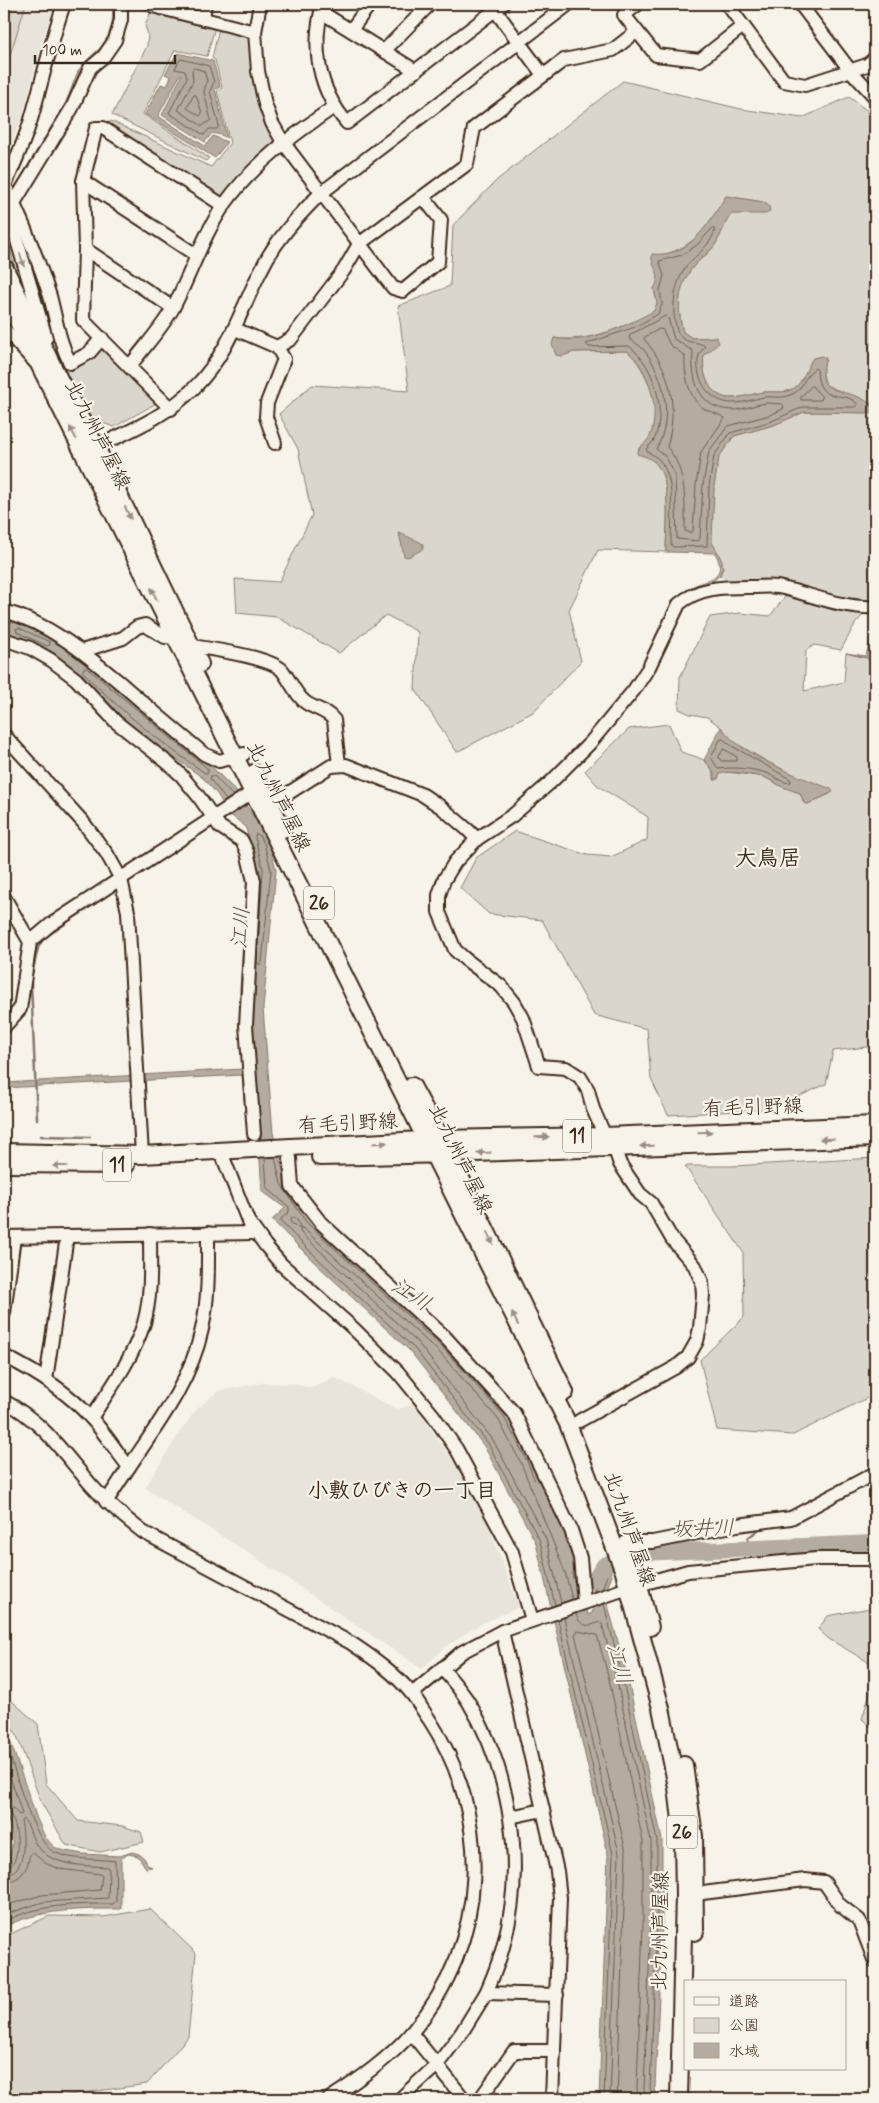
<svg xmlns="http://www.w3.org/2000/svg" width="879" height="2103" font-family="Mynerve,'Klee One',sans-serif">
	<rect width="100%" height="100%" fill="#f7f3e8"/>
	<filter id="ink" filterUnits="userSpaceOnUse"><feTurbulence type="fractalNoise" baseFrequency=".02" numOctaves="2"/><feDisplacementMap in="SourceGraphic" scale="10" xChannelSelector="R" yChannelSelector="G"/><feConvolveMatrix kernelMatrix="1 2 1 2 8 2 1 2 1" color-interpolation-filters="sRGB"/></filter>
	<g filter="url(#ink)">
		<g fill="#e9e4d9">
			<path d="M4,4H55L42,41L24,112L4,162Z"/>
			<path d="M334,1377L397,1409L414,1404L478,1497L519,1607L477,1626L444,1648L422,1669L253,1556L145,1488L181,1430L197,1409L218,1391L262,1383L292,1384L312,1388Z"/>
		</g>
		<g fill="#dbd6cb" stroke="#8b8074">
			<path d="M4,4H26L4,74Z"/>
			<path d="M124,4H149L147,10L124,8Z"/>
			<path d="M151,11L215,27L207,56L175,50L143,114L209,158L206,161L112,115L147,46L148,34L145,26Z"/>
			<path d="M219,28L249,35L275,139L274,146L223,199L107,124L111,121L211,167L230,143L217,91L222,88L215,60L212,58Z"/>
			<path d="M623,81L741,109L802,118L849,97L869,112L875,124V406L826,385L822,371L826,359L813,358C808,366 804,378 798,385C788,395 776,391 765,392C755,393 745,397 734,398C710,400 701,375 704,355L712,349L716,337L692,338L683,332C677,309 677,287 693,267C699,259 709,254 715,245C721,236 724,224 731,214L747,213L769,206L763,202L726,196C708,225 697,246 662,255L659,281L654,289L657,303L655,311C624,327 589,343 554,338L562,356L574,352L627,351C647,367 664,414 650,438C647,442 641,446 638,449C644,454 651,458 656,463C672,479 666,530 666,552L598,550L569,610L581,661L533,712L457,752L415,689L418,632L386,615L339,653L277,617L237,613L235,579L279,582L312,515L298,449L279,414L312,385L409,391L398,306L450,286L453,225L497,180Z"/>
			<path d="M4,230H5L17,275L4,248Z"/>
			<path d="M101,344L156,400L155,404L114,427L88,418L64,370Z"/>
			<path d="M804,412L875,413V601L855,624L841,650L815,645L806,650L804,691L844,682L846,653L875,660V1046L833,1051L826,1084L772,1109L668,1115L651,1079L647,1029L594,1015L542,920L489,914L460,888L476,858L515,831L587,855L611,857L647,840L648,817L598,786L585,771L629,729L669,724L681,752C699,758 711,758 714,779H718L720,774L727,772L764,777L783,787L800,793L804,803L808,804L830,794L831,789L803,779L768,762L734,742L721,727L707,717L690,714L679,709L680,677L710,617L740,613L770,616L795,584L730,581L720,575L723,568L719,554L711,542L714,486L719,457L734,436L774,425Z"/>
			<path d="M875,1158V1394L793,1435L717,1430L700,1360L744,1317L743,1252L685,1166H733Z"/>
			<path d="M875,1607V1666L829,1639L818,1629L828,1616Z"/>
			<path d="M875,1676V1730L862,1719Z"/>
			<path d="M4,1694L38,1724L46,1784L78,1821L122,1826L141,1832L144,1842L100,1852L66,1845L41,1802L17,1736L4,1714Z"/>
			<path d="M150,1909L196,1953L188,2037L147,2084L41,2099H4V1937L49,1916L103,1917Z"/>
		</g>
		<g fill="#b4aca0" stroke="#84786c">
			<path d="M113,4H117L115,27L103,50L4,211V205L66,102L78,71L84,63L100,48L107,38L112,27Z"/>
			<path d="M177,53L213,61L220,87L215,89L227,138L221,135L212,133L205,142L162,115L182,75H180L158,116L205,146L213,136L227,142L215,158L145,114L161,84L167,86L171,77L165,74Z"/>
			<path d="M726,196L763,202L769,206L770,211L766,214H731C724,224 721,236 715,245C709,254 699,259 693,267C677,287 677,309 683,332L692,338L716,337L719,343L704,355C701,375 710,400 734,398C745,397 755,393 765,392C777,391 788,395 798,385C804,378 808,366 813,358L821,356L826,358C817,388 828,388 853,395C861,397 868,402 875,406V413L804,412L774,425L734,436L719,457L714,486L712,542L722,561L723,568L720,575L713,581L683,594C693,578 733,585 715,553L666,552C666,528 672,484 657,465C653,459 644,456 637,454C639,446 647,443 650,436C661,408 649,369 627,351L574,352L562,356L556,355L552,344L554,338C588,345 625,326 654,311L657,303L654,289C664,271 650,269 652,254C690,258 708,224 726,196Z"/>
			<path d="M399,533L420,542L423,544V549L408,557L404,556Z"/>
			<path d="M4,618L44,632L80,656L211,766L237,792L269,840L276,870L263,1008L273,1133L286,1182L310,1219L448,1345L507,1412L531,1458L576,1568L588,1615L593,1612L589,1592L595,1565L607,1557L612,1576L607,1588L609,1609L627,1675L662,1840V1924L655,2088L657,2099H599L608,1854L536,1543L484,1446L410,1351L313,1261L272,1220L285,1208L262,1191L258,1130L247,1133L242,1075L4,1088V1083L242,1069L240,989L247,875L245,864L236,843L237,842L247,867L249,896L243,963L242,1045L249,1017L258,869L254,853L245,826L229,814L217,794L203,778L136,730L103,700L30,643L4,633Z"/>
			<path d="M875,618V660L846,653L866,656Z"/>
			<path d="M721,727C741,756 798,776 831,789L833,792L808,804L804,803L800,793L783,787L764,777L743,773L726,772L720,774L715,781L713,770L704,760Z"/>
			<path d="M4,1731L8,1735L37,1819L45,1837L54,1847L65,1851L83,1854L120,1856L132,1852L139,1854L144,1858L148,1865L152,1867L146,1868L138,1856L128,1854L121,1859V1909C82,1909 39,1909 4,1927V1866C16,1850 14,1829 4,1813Z"/>
		</g>
		<g fill="none" stroke-linecap="round" stroke-linejoin="round">
			<g stroke="#6b5e52" stroke-width="1">
				<path d="M181,59L209,66L214,82L210,91L219,126L217,129H209L204,135L169,113L187,78L185,71L175,69Z"/>
				<path d="M195,68L204,71L207,80L204,92L211,120L202,126L178,110L193,81L192,70Z"/>
				<path d="M196,95L202,113L200,116L187,108L193,96Z"/>
				<path d="M713,228L715,231C710,244 701,251 691,261C677,276 673,295 674,315C675,321 676,332 681,337C688,344 698,341 705,346C704,349 700,351 699,355C693,377 709,404 734,403C744,403 754,399 764,397C773,396 781,399 790,395C804,390 804,375 815,368L817,370C818,408 847,388 858,405L856,407H803L772,421L730,433L714,456L709,486L707,546L673,547L671,544C671,521 676,482 661,462C658,457 650,454 646,450C648,446 653,443 655,438C666,408 655,366 629,346L589,347L586,344L635,327L658,314L662,304L660,290L664,275L659,261L682,255L697,245Z"/>
				<path d="M666,316L668,318L674,339L693,351C691,379 698,409 732,410C744,410 755,404 767,403C772,403 777,404 782,404L784,406L783,409L770,415L728,426L709,451L703,485L700,539L698,541L677,539L675,475L666,457L656,449C674,419 665,376 644,350C640,345 633,342 629,338L630,335Z"/>
				<path d="M660,329L663,330L670,345L685,356C684,372 688,398 703,408C710,412 719,414 725,418L701,452L696,485L693,531L691,533L685,531C685,502 687,470 667,447C678,407 672,371 644,339L645,337Z"/>
				<path d="M812,386L822,397L821,400H801V397Z"/>
				<path d="M19,628L50,642V645L47,646L17,632L16,629Z"/>
				<path d="M84,668H87L208,769V773H205C161,743 120,711 83,672Z"/>
				<path d="M723,739L732,746L790,779L791,782C783,785 774,775 766,773C751,768 734,767 718,769L711,757L720,740Z"/>
				<path d="M724,749L737,757V761H721L719,757Z"/>
				<path d="M226,800L210,779L211,776H214L233,796"/>
				<path d="M256,834L259,835L264,843L271,870L262,962L260,965L257,962L263,869L255,837Z"/>
				<path d="M275,1157L281,1184L306,1222L444,1349L503,1415L527,1461L571,1570L575,1585"/>
				<path d="M265,1158L267,1188L289,1207V1212L281,1219V1222L316,1257L414,1348L488,1443L540,1541L555,1605"/>
				<path d="M594,1592L599,1569L602,1566L607,1576L602,1589"/>
				<path d="M561,1603L546,1539L493,1440L418,1343L300,1232V1229L290,1222L292,1217L296,1218L301,1228L304,1229L440,1353L498,1419L521,1463L565,1572L572,1599"/>
				<path d="M604,1604L622,1676L657,1841V1924L650,2088L652,2099"/>
				<path d="M576,1614C579,1626 588,1628 599,1622L602,1624L616,1677L651,1841V1924L644,2088L645,2099"/>
				<path d="M564,1618L619,1853L610,2099"/>
				<path d="M558,1620L613,1854L604,2099"/>
				<path d="M4,1737C13,1762 32,1842 54,1852C73,1861 94,1858 115,1861L116,1901L113,1904C77,1904 36,1904 4,1922"/>
				<path d="M4,1757L22,1814L19,1815L12,1807L4,1805"/>
				<path d="M4,1811L9,1812C18,1824 24,1866 4,1869"/>
				<path d="M4,1875C28,1873 24,1837 21,1821L23,1819C29,1824 31,1836 35,1843C50,1867 83,1865 107,1867L109,1869L108,1898L43,1902L4,1915"/>
				<path d="M4,1882C15,1882 25,1874 28,1863C29,1858 29,1855 32,1852L45,1863L59,1869L100,1874L102,1876L100,1890L42,1895L4,1906"/>
				<path d="M617,2099L626,1852L575,1634L578,1631L597,1635L609,1679L643,1842V1924L637,2087L638,2099"/>
			</g>
			<g stroke="#84786c" stroke-width="2.5">
				<path d="M32,974L38,948L43,939L106,895"/>
				<path d="M31,982L37,1119"/>
				<path d="M41,1136L90,1137"/>
				<path d="M748,1548V1538L759,1529L796,1523L852,1492"/>
			</g>
			<g stroke="#b4aca0" stroke-width="16">
				<path d="M541,1485L563,1533L571,1565"/>
				<path d="M595,1579L604,1565L638,1553L875,1543"/>
			</g>
			<g stroke="#3b2a1e" stroke-width="16">
				<g id="minor">
					<path d="M154,4L153,6L255,32"/>
					<path d="M260,4L255,32L258,71L265,104L272,123L283,142L393,288L403,291L438,262L441,220L423,197"/>
					<path d="M323,4C311,47 318,89 347,123L503,4"/>
					<path d="M638,4L624,15L656,55L700,60L743,26"/>
					<path d="M727,4L784,81L805,85L867,65L875,58"/>
					<path d="M800,4L850,70L875,97"/>
					<path d="M495,10L543,75"/>
					<path d="M321,12L416,71"/>
					<path d="M203,19L205,4"/>
					<path d="M351,30L370,4"/>
					<path d="M384,51L430,4"/>
					<path d="M83,181L196,255"/>
					<path d="M5,185C22,220 38,259 50,296C56,319 59,341 70,363L89,353L102,338"/>
					<path d="M4,188C14,164 25,141 32,116C43,78 51,41 64,4"/>
					<path d="M4,197L46,338"/>
					<path d="M14,203L72,108L90,68L104,56L115,40L121,20V4"/>
					<path d="M85,249L173,308"/>
					<path d="M4,329L35,362"/>
					<path d="M235,329L277,347L291,339L344,270L359,244L467,164L474,128L564,60L613,50L636,32"/>
					<path d="M130,366C144,347 162,328 173,308C191,274 202,237 224,205C253,164 293,135 334,107"/>
					<path d="M171,409L83,320L85,249L83,181L96,128H103L224,206"/>
					<path d="M275,443L266,417L267,403L284,359L277,347"/>
					<path d="M88,451C126,432 165,418 195,387C228,354 240,312 260,272C274,242 297,217 320,194L569,4"/>
					<path d="M4,611C52,624 88,656 125,687C151,710 178,732 204,754L219,761L244,754"/>
					<path d="M4,639L30,648L51,660L76,679L116,722L168,763L181,775L199,797L220,827L242,841L247,852L254,881L246,1025L254,1134"/>
					<path d="M192,646C211,649 269,657 282,670C290,680 295,694 305,702C314,709 327,710 334,720L339,765"/>
					<path d="M82,651L123,638L137,627L145,625L165,637L175,638"/>
					<path d="M4,735L83,822L107,854L121,879L128,912L142,1155"/>
					<path d="M270,805L331,766L346,765L423,795L441,807L468,830L477,839"/>
					<path d="M4,897L30,942L20,1009L4,1027"/>
					<path d="M30,942L50,925L251,793"/>
					<path d="M221,1152L248,1221L265,1245L281,1264L354,1329L398,1372L433,1415L457,1450L512,1552L532,1620"/>
					<path d="M290,1158L292,1186L321,1223L445,1337L514,1413L571,1530L580,1558L584,1602"/>
					<path d="M4,1237L256,1233"/>
					<path d="M4,1313L14,1237"/>
					<path d="M4,1356C36,1372 67,1391 91,1418C105,1433 116,1451 129,1467L106,1502"/>
					<path d="M46,1380L67,1236"/>
					<path d="M4,1401C44,1422 63,1453 92,1486C107,1503 125,1518 143,1532L351,1643C372,1657 395,1673 412,1694C418,1701 423,1711 429,1719C493,1817 489,1942 412,2032C389,2059 358,2080 329,2099"/>
					<path d="M91,1418C111,1388 133,1358 144,1323C152,1295 150,1264 150,1234"/>
					<path d="M579,1421L676,1367L688,1357L697,1341L700,1328L703,1295L702,1282L695,1266L672,1239L651,1203L640,1194L620,1164L614,1147L605,1136L593,1109L588,1090L580,1077L566,1068L539,1066L523,1018L514,1002L501,986L465,959L455,950L439,912V895L444,880L455,862L477,839L513,815L552,781L590,743L634,690L649,667L679,604C700,586 726,587 752,587C760,587 770,586 778,587C811,594 842,609 875,607"/>
					<path d="M129,1467C158,1424 191,1381 202,1329C209,1298 208,1265 208,1233"/>
					<path d="M626,1542H653L737,1525L791,1518L875,1473"/>
					<path d="M502,1631L557,1871L560,1898L552,2099"/>
					<path d="M442,1668C450,1678 460,1689 468,1701C510,1771 526,1863 504,1943C500,1960 493,1977 486,1993L557,1995"/>
					<path d="M412,1694L462,1652L502,1631L628,1588L688,1571L816,1559H875"/>
					<path d="M510,1817L543,1810"/>
					<path d="M687,1895L805,1880L824,1882L840,1905L859,1920L875,1962"/>
					<path d="M400,2099L437,2065L411,2033"/>
					<path d="M464,2099L437,2065L462,2032L486,1993"/>
					<path d="M480,2099L514,2051H554"/>
				</g>
			</g>
			<g stroke="#3b2a1e" stroke-width="20">
				<g id="major">
					<path d="M4,267L60,381L96,447L200,664"/>
					<path d="M4,294L568,1424L624,1572L661,1708L677,1787L683,1837L684,1895L679,2099"/>
					<path d="M254,773L283,829"/>
					<path d="M412,1086L449,1154L565,1392"/>
					<path d="M4,1152L142,1155L440,1139L605,1136L875,1125"/>
					<path d="M320,1157L449,1154L875,1138"/>
					<path d="M4,1164L126,1165"/>
					<path d="M629,1549L650,1627"/>
					<path d="M684,1765L694,1836L695,1932"/>
				</g>
			</g>
			<use href="#minor" stroke="#f7f3e8" stroke-width="12"/>
			<use href="#major" stroke="#f7f3e8" stroke-width="16"/>
		</g>
		<defs><path id="oneway-solid" d="M-6-.8H1V-3.2L6.5 0L1 3.2V.8H-6Z" transform="scale(1.25)"/></defs>
		<g fill="#998e83">
			<use href="#oneway-solid" transform="translate(22 260) rotate(73)"/>
			<use href="#oneway-solid" transform="translate(73 433) rotate(-118)"/>
			<use href="#oneway-solid" transform="translate(128 513) rotate(64)"/>
			<use href="#oneway-solid" transform="translate(154 594) rotate(-116)"/>
			<use href="#oneway-solid" transform="translate(705 1132) rotate(-2)"/>
			<use href="#oneway-solid" transform="translate(542 1137) rotate(-1)"/>
			<use href="#oneway-solid" transform="translate(827 1139) rotate(178)"/>
			<use href="#oneway-solid" transform="translate(380 1143) rotate(-3)"/>
			<use href="#oneway-solid" transform="translate(647 1146) rotate(178)"/>
			<use href="#oneway-solid" transform="translate(484 1153) rotate(177)"/>
			<use href="#oneway-solid" transform="translate(60 1166) rotate(180)"/>
			<use href="#oneway-solid" transform="translate(490 1238) rotate(64)"/>
			<use href="#oneway-solid" transform="translate(515 1319) rotate(-117)"/>
		</g>
	</g>
	<g text-anchor="middle" dominant-baseline="central" stroke-width="4.5" stroke-linejoin="round" paint-order="stroke">
		<g fill="#f7f3e8" stroke="#73665b" stroke-width="1">
			<rect x="304" y="886.5" width="30" height="33" rx="4"/>
			<rect x="563" y="1119.5" width="28" height="33" rx="4"/>
			<rect x="103" y="1148.5" width="28" height="33" rx="4"/>
			<rect x="667" y="1815.5" width="30" height="33" rx="4"/>
		</g>
		<g font-size="19" font-weight="bold" fill="#3b2a1e">
			<text x="319" y="903">26</text>
			<text x="577" y="1136">11</text>
			<text x="117" y="1165">11</text>
			<text x="682" y="1832">26</text>
		</g>
		<g font-size="20" fill="#3b2a1e" stroke="#f7f3e8">
			<text transform="translate(97 435) rotate(63)">北九州芦屋線</text>
			<text transform="translate(278 797) rotate(64)">北九州芦屋線</text>
			<text transform="translate(753 1108) rotate(-2)">有毛引野線</text>
			<text transform="translate(348 1124) rotate(-3)">有毛引野線</text>
			<text transform="translate(460 1159) rotate(64)">北九州芦屋線</text>
			<text transform="translate(629 1529) rotate(71)">北九州芦屋線</text>
			<text transform="translate(661 1931) rotate(-89)">北九州芦屋線</text>
		</g>
		<g font-size="21" font-style="italic" fill="#5f5145" stroke="#f7f3e8">
			<text transform="translate(241 928) rotate(-85)">江川</text>
			<text transform="translate(411 1295) rotate(33)">江川</text>
			<text transform="translate(703 1529) rotate(-2)">坂井川</text>
			<text transform="translate(619 1664) rotate(75)">江川</text>
		</g>
		<g font-size="21" font-weight="bold" fill="#3b2a1e" stroke="#f7f3e8">
			<text x="402" y="1491">小敷ひびきの一丁目</text>
		</g>
		<g font-size="22" font-weight="bold" fill="#3b2a1e" stroke="#f7f3e8">
			<text x="768" y="859">大鳥居</text>
		</g>
	</g>
	<rect width="879" height="2103" fill="none" stroke="#f7f3e8" stroke-width="20"/>
	<rect x="10" y="10" width="859" height="2083" fill="none" stroke="#3b2a1e" stroke-width="2" filter="url(#ink)"/>
	<rect x="684" y="1980" width="162" height="90" fill="#f7f3e8" stroke="#aca397"/>
	<rect x="694" y="1997" width="25" height="8" fill="#f7f3e8" stroke="#aca397"/>
	<text x="729" y="2006" font-size="15" fill="#3b2a1e">道路</text>
	<rect x="694" y="2018" width="25" height="15" fill="#dbd6cb" stroke="#aca397"/>
	<text x="729" y="2030" font-size="15" fill="#3b2a1e">公園</text>
	<rect x="694" y="2043" width="25" height="15" fill="#b4aca0" stroke="#aca397"/>
	<text x="729" y="2056" font-size="15" fill="#3b2a1e">水域</text>
	<path d="M35 55v8h140v-8" fill="none" stroke="#3b2a1e" stroke-width="2.5"/>
	<text x="42" y="55" font-size="15" fill="#3b2a1e" stroke="#f7f3e8" stroke-width="4" paint-order="stroke">100 m</text>
</svg>
